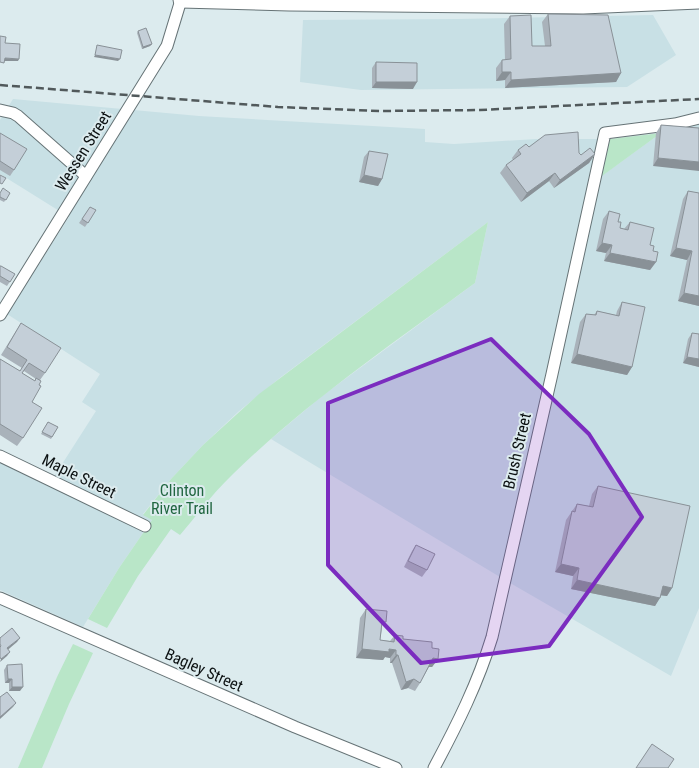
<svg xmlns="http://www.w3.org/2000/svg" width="699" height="768" font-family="'Roboto Condensed',sans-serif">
	<rect width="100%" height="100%" fill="#dcebee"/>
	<g fill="#c8e0e5">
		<path d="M653,15L676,55L627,87L361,90L300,82L303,20L458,19Z"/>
		<path d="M13,99L199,116L425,129V142L454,144L536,139H610L603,175L661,133L683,129L699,123V608L671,676L500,577L271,439L322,396L475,283L488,222L281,377L238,412L203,445L171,479L143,514L152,520L119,568L83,627L0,590V463L48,486L96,411L82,402L100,374L7,314L69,217L0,174V120Z"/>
	</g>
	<g fill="#b9e6c8">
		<path d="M661,133L602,176L610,139Z"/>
		<path d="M488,222L475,283C392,344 307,402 233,474C213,493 197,515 180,535L171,529L138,576L107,628L88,619L119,568L152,520L143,515L171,479L203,445L259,394Z"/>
		<path d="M73,644L93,653L69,704L42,768H18L57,677Z"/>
	</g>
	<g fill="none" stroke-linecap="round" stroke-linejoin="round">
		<g stroke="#667376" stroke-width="13">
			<g id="minor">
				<path d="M0,110L13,113L18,116L86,176"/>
				<path d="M0,315L167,46L181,0"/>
				<path d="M0,456L145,526"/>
				<path d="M0,598L295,727L396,768"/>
				<path d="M434,768C457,725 478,683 492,637L552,374L605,133L675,124L699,118"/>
			</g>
		</g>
		<g stroke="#667376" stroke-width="17">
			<path id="major" d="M181,0L289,3L583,6L699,1"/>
		</g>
		<use href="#minor" stroke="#fff" stroke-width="11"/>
		<use href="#major" stroke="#fff" stroke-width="15"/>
		<path stroke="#51595b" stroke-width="2.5" stroke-dasharray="8 4" stroke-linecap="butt" d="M0,85L278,107L380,111L480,110L699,99"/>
	</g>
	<g fill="#a9b2ba" fill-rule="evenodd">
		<path d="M548,14L621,73L616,82L505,88V80L496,81V68L502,60H505L504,24L510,16L532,46H545L542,22Z"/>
		<path d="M138,31L152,44L150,46L142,49L137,33Z"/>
		<path d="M376,62L413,89L372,88V68Z"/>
		<path d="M661,125L699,128L653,166L656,133Z"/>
		<path d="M0,133L14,170L10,176L0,170Z"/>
		<path d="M529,147L579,153L581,155L595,154L589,163L554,188L549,181L521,202L500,173L506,165L513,160L512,158L518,150Z"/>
		<path d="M369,151L382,179L378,186L359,182L364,157Z"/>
		<path d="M688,191L699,193V306L678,301L687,260L670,256L683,199Z"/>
		<path d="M0,193H10L4,202L0,200Z"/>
		<path d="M90,207L96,210L85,227L79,223Z"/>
		<path d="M609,211L618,222L620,228L624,229L630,222L650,245L653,251L656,262L650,270L604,261L606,253L596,251L603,219Z"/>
		<path d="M0,266L15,274L7,286L0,282Z"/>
		<path d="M622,302L632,367L627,375L571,363L580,322L586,314L594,315L597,311L616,315L617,311Z"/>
		<path d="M21,323L45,373L40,380L39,385L32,402L23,438L17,446L0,435V359L20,371L22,368L1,355ZM24,371L36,379L35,381L22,373Z"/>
		<path d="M692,333L699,334V367L683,363L688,339Z"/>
		<path d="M48,422L58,427L51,439L41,434Z"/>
		<path d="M598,486L672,588L667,596L661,595L655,606L571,589L573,576L555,572L566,520L577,504L589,506L592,494Z"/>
		<path d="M416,545L427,570L422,577L404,567L412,551Z"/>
		<path d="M366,609L382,628L380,640L390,641L395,635L403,639L432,648L438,659L432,667H429L420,683L415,691L408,688L401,690L392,663H390V658L385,657L383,660L356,658L360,618Z"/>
		<path d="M7,665L20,691H9V683H5L4,670Z"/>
	</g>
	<g fill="#899197">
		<path d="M152,44L150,46L142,49L143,47Z"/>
		<path d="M95,55L120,59L118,61L94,57Z"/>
		<path d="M5,58L19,59L18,61H3Z"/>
		<path d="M502,72H511L505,80L496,81Z"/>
		<path d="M621,73L616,82L505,88L511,80Z"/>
		<path d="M376,82H417L413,89L372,88Z"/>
		<path d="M595,154L589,163L554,188L560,180Z"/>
		<path d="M658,158L699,162V171L653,166Z"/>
		<path d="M555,173L549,181L521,202L527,193Z"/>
		<path d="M364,175L382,179L378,186L359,182Z"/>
		<path d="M602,243L612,245L606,253L596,251Z"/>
		<path d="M676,248L692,251L687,260L670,256Z"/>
		<path d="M610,253L656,262L650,270L604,261Z"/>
		<path d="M684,293L699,296V306L678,301Z"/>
		<path d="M577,354L632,367L627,375L571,363Z"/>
		<path d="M687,357L699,359V367L683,363Z"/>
		<path d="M561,564L579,568L573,576L555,572Z"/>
		<path d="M577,580L660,598L655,606L571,589Z"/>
		<path d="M663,586L672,588L667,596L657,595Z"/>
		<path d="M20,638L17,642L4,653L7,648Z"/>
		<path d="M362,649H389L396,650L390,658L385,657L383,660L356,658Z"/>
		<path d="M10,652L7,656L0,662L1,659Z"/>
		<path d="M396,655H398L392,663H390Z"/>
		<path d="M433,658L438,659L432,667H427Z"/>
		<path d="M8,679H12L9,683H5Z"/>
		<path d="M414,679L408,688L401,690L406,682Z"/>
		<path d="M12,687H23L20,691H9Z"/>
		<path d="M16,703L13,707L0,719V717Z"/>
	</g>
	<g fill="#c4cfd8" stroke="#899197">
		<path d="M548,14L608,15L621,73L511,80V72H502V60L511,59L510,16L531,15L532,46H551Z"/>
		<path d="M146,28L152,44L143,47L138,31Z"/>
		<path d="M0,36L6,37L5,43L20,44L19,59L5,58L4,63L0,62Z"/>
		<path d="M97,45L122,50L120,59L95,55Z"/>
		<path d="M376,62L417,63V82H376Z"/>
		<path d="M661,125L699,128V162L658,158Z"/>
		<path d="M578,132L579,153L581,155L590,148L595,154L560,180L555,173L527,193L506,165L521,154L518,150L526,144L529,147L545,135Z"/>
		<path d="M0,133L27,149L14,170L0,161Z"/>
		<path d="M369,151L388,154L382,179L364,175Z"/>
		<path d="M0,175L6,178L2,184L0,183Z"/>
		<path d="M3,188L10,193L6,200L0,197V193Z"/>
		<path d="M688,191L699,193V296L684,293L692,251L676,248Z"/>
		<path d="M90,207L96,210L88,223L82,219Z"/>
		<path d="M609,211L620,214L618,222H621L620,228L628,230L630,222L654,228L650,245L654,246L653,251L658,252L656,262L610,253L612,245L602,243Z"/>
		<path d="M0,266H1L15,274L10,282L0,276Z"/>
		<path d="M622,302L645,307L632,367L577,354L586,314L596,315L597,311L619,316Z"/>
		<path d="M21,323L61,348L45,373L29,363L22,373L35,381L36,378L41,381L39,385L41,386L32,402L42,408L23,438L0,424V359L20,371L27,360L7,347Z"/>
		<path d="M692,333L699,334V359L687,357Z"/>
		<path d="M48,422L58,427L52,437L42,432Z"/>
		<path d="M598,486L690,506L672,588L663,586L660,598L577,580L579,568L561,564L572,511L575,512L577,504L593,507Z"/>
		<path d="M416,545L435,554L427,570L408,561Z"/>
		<path d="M366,609L387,611L386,622H382L380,640L394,642L395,635L403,636V639L432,642V648L439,649L438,659L433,658L420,683L414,679L406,682L398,655H396V650L389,649V652L362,649Z"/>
		<path d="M12,628L20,638L7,648L10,652L1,659L0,657V647L1,646L0,644V638Z"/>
		<path d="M22,664L23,687H12V679H8L7,665Z"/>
		<path d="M7,692L16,703L0,717V697Z"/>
		<path d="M652,744L674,759L668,768H636Z"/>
	</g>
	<path fill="#7b2cbf" fill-opacity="0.2" stroke="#7b2cbf" stroke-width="4" stroke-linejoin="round" d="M491,339L589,434L642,517L549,646L421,663L328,565V403Z"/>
	<g text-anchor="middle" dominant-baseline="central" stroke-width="4" stroke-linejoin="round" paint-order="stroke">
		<g font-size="16" fill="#0c1112" stroke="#dcebee">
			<text transform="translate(83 151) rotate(-58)">Wessen Street</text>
			<text transform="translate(517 451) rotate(-77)">Brush Street</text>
			<text transform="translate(79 476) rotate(26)">Maple Street</text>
			<text transform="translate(204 670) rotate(24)">Bagley Street</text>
		</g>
		<g font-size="16" fill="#206640" stroke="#dcebee">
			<text x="182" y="490">Clinton<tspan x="182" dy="18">River Trail</tspan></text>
		</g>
	</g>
</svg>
